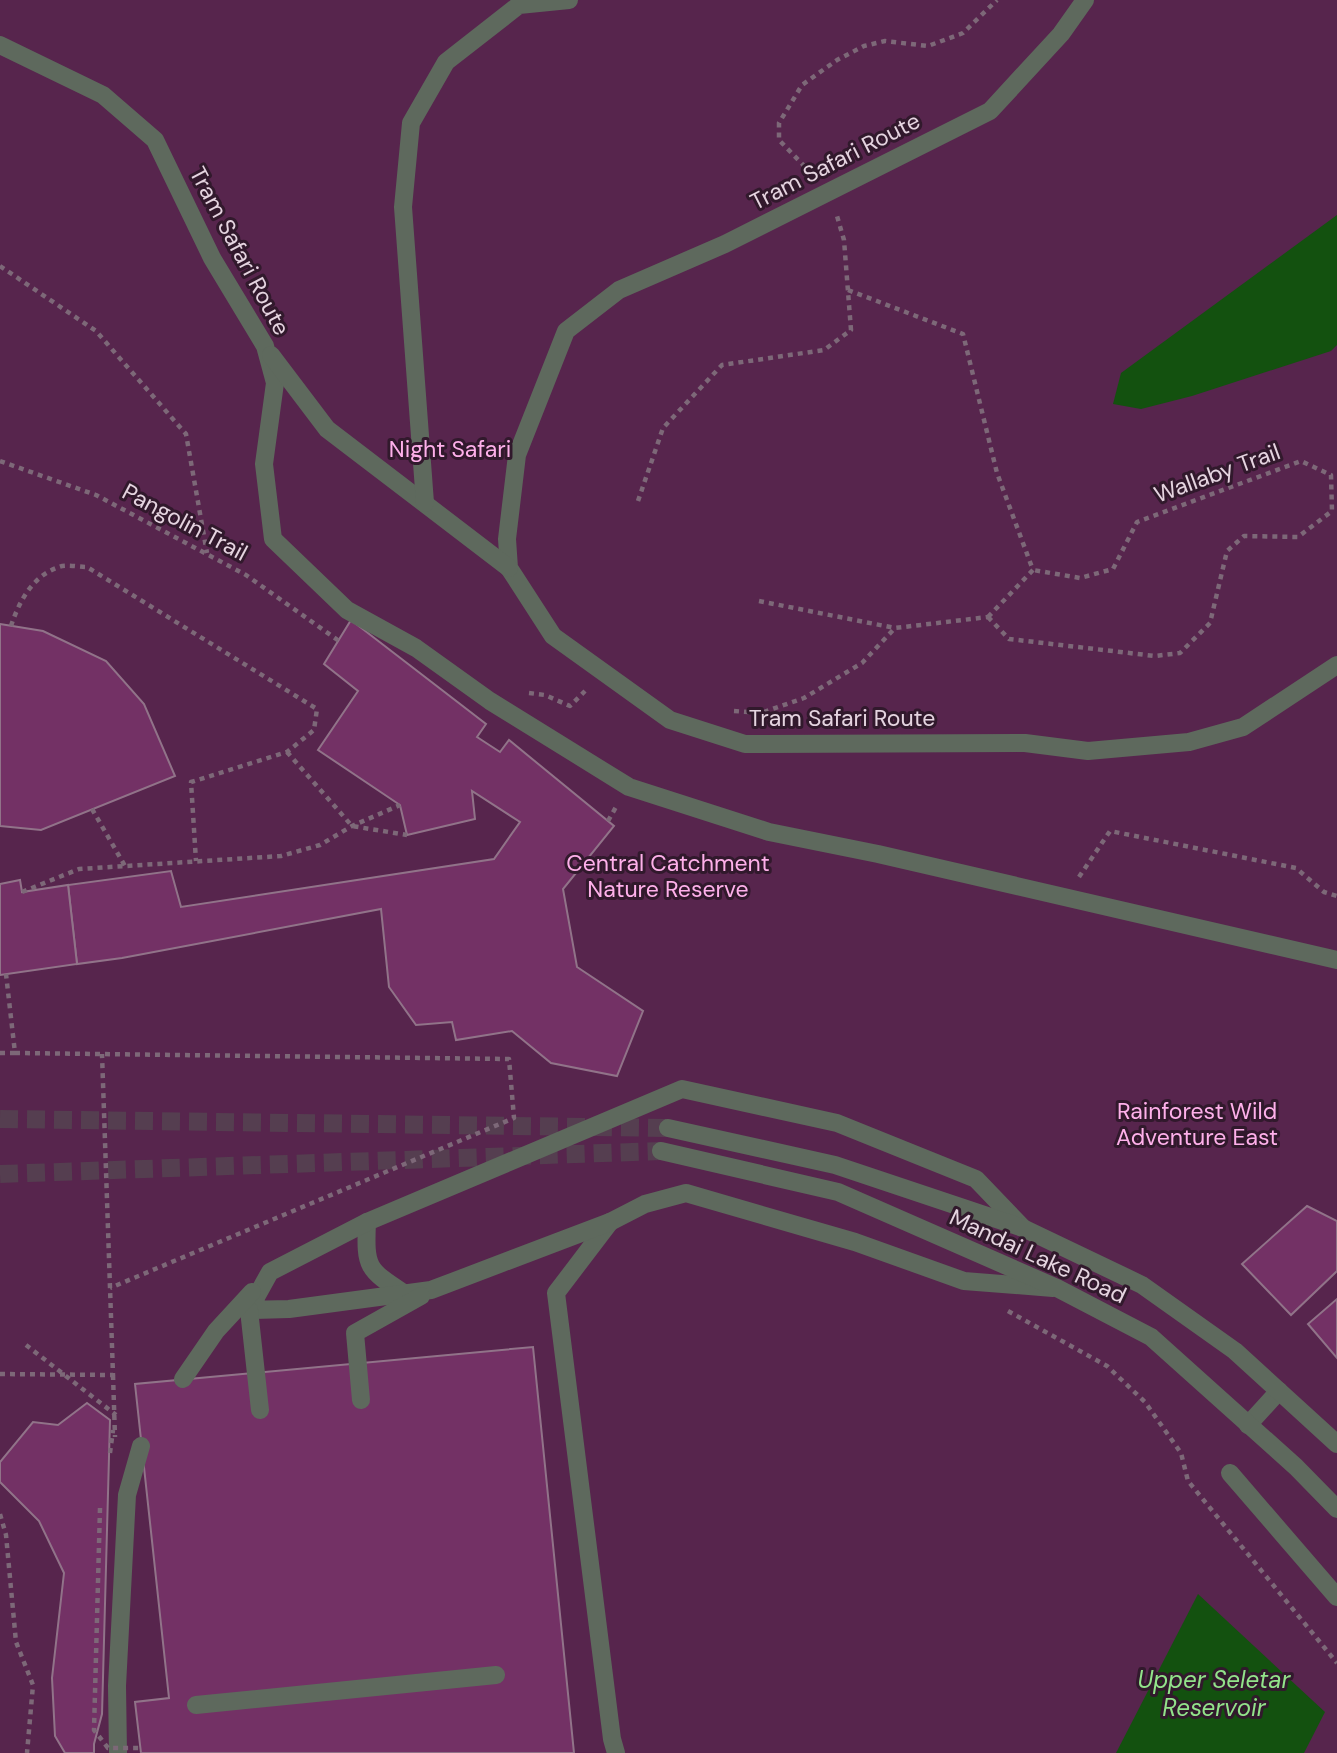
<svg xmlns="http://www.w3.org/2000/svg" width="1337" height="1753" font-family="'DM Sans',sans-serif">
	<rect width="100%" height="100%" fill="#3c2336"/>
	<rect fill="#57254d" x="0" y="0" width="1337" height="1753"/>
	<g fill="#13510f">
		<path d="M1337,215V345L1331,351L1192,396L1141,409L1113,404L1121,373Z"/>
		<path d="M1198,1594L1325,1712L1304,1753H1116Z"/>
	</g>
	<g fill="#733165" stroke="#917389" stroke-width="2">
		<path d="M351,620L486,724L477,737L500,752L509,740L614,826L563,889L577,967L643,1011L617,1076L551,1063L512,1031L456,1040L452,1022L416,1025L389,987L381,909L122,958L77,964L68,885L171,871L181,907L494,859L520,822L472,791L475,819L407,835L400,805L318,750L358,691L324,664Z"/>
		<path d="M0,624L43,631L106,661L144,704L175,776L41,830L0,826Z"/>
		<path d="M20,880L22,892L68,885L77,964L0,975V884Z"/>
		<path d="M1307,1206L1337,1221V1271L1291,1315L1242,1264Z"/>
		<path d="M1337,1299V1358L1308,1324Z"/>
		<path d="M533,1347L574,1753H141L135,1702L169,1698L135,1384Z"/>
		<path d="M87,1403L110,1420L102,1714L94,1744V1753H65L55,1736L52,1678L64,1573L39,1521L0,1482V1462L33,1422L58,1425Z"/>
	</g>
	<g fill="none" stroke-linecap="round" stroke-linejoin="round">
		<g stroke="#553e50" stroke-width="18" stroke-dasharray="18 9" stroke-linecap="butt">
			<path d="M0,1119L668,1128"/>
			<path d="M0,1174L661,1151"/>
		</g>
		<g stroke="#7d6878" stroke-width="4.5" stroke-dasharray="5 5" stroke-linecap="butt">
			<path d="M812,174L779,140V123L802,85L837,60L864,46L885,41L928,46L963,33L997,0"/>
			<path d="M0,266L96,331L186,434L207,553"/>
			<path d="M848,290L963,334L997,473L1033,570"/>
			<path d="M0,461L96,495L246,575L339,641"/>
			<path d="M638,501L663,428L722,365L824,350L851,330L844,240L837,216"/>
			<path d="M759,601L895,628L988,617"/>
			<path d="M988,617L1009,639L1155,656L1180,653L1210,623L1227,551L1244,536L1298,537L1332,511L1331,475L1301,461L1137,522L1113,569L1080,578L1033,570"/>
			<path d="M988,617L1033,570"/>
			<path d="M11,626C19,602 32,576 59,567C66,564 78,567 87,567L317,709L314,730L287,752L191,782L196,861"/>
			<path d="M529,693L545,695L570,706L585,691"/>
			<path d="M734,711L761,713L804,698L862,663L895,628"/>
			<path d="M287,752L352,826L407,835"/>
			<path d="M92,809L125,866"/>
			<path d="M608,821L616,807"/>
			<path d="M1079,877L1110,831L1296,868L1324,892L1337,896"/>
			<path d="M22,892L79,869L281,856L320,845L352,826L400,805"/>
			<path d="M0,1053H15L6,974"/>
			<path d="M15,1053L509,1059L514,1118L110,1288"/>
			<path d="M1008,1311L1107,1366L1145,1402L1181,1453L1188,1481L1337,1663"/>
			<path d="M26,1345L116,1415"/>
			<path d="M0,1374L113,1375L102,1054"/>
			<path d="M113,1375L115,1437"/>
			<path d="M110,1453L113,1430"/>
			<path d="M0,1514L6,1535L16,1642L33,1685L27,1753"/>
		</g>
		<g stroke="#5e695d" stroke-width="18">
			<path d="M1085,0L1061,34L990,111L725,244L619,290L566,331L517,455L507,539L509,568L553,636L670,720L745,744L1025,743L1088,751L1189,742L1243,727L1337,665"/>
			<path d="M0,45L103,95L155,140L212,258L265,346L275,383L264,464L273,539L347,610L416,648L490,701L629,787L769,832L878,854L1337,960"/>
			<path d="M271,355L327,429L509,568"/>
			<path d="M425,503L403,207L411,123L446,62L519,5L569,0"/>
			<path d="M367,1222C365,1268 367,1269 405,1294"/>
			<path d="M610,1222L556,1293L612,1739L616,1753"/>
			<path d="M1023,1228L976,1179L837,1123L682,1089L367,1222L270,1272L249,1310L289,1309L431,1290L610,1222L645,1204L686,1193L855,1242L964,1281L1053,1288"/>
			<path d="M249,1310L260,1410"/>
			<path d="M183,1379L216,1331L252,1292"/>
			<path d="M361,1400L355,1333L421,1296"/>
			<path d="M1248,1425L1279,1391"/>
			<path d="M1230,1473L1337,1597"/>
			<path d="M196,1705L496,1675"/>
			<path d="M118,1753L117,1686L127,1495L141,1446"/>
		</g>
		<g stroke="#5e695d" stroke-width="18">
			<path d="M668,1128L835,1165L1023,1228L1142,1285L1235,1351L1337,1444"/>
			<path d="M661,1151L838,1192L1057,1288L1151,1337L1296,1467L1337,1509"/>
		</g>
		<path stroke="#7d6878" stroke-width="4.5" stroke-dasharray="5 5" stroke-linecap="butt" d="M100,1508L94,1730L108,1748H140"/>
	</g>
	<g text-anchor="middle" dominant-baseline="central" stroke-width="6" stroke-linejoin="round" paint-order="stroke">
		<g font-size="23" fill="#e5d4e0" stroke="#31192c">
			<text transform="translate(835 161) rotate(-27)">Tram Safari Route</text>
			<text transform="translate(240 251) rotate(62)">Tram Safari Route</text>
			<text transform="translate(1217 473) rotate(-20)">Wallaby Trail</text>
			<text transform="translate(185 522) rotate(28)">Pangolin Trail</text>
			<text x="842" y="718">Tram Safari Route</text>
			<text transform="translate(1038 1256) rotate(25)">Mandai Lake Road</text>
		</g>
		<g font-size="23" fill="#feb0ea" stroke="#31192c">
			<text x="450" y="449">Night Safari</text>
			<text x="668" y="863">Central Catchment<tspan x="668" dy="26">Nature Reserve</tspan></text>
			<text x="1197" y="1111">Rainforest Wild<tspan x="1197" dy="26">Adventure East</tspan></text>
		</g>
		<g font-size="24" font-style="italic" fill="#92e38a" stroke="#31192c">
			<text x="1214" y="1679">Upper Seletar<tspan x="1214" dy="28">Reservoir</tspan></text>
		</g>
	</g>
</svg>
